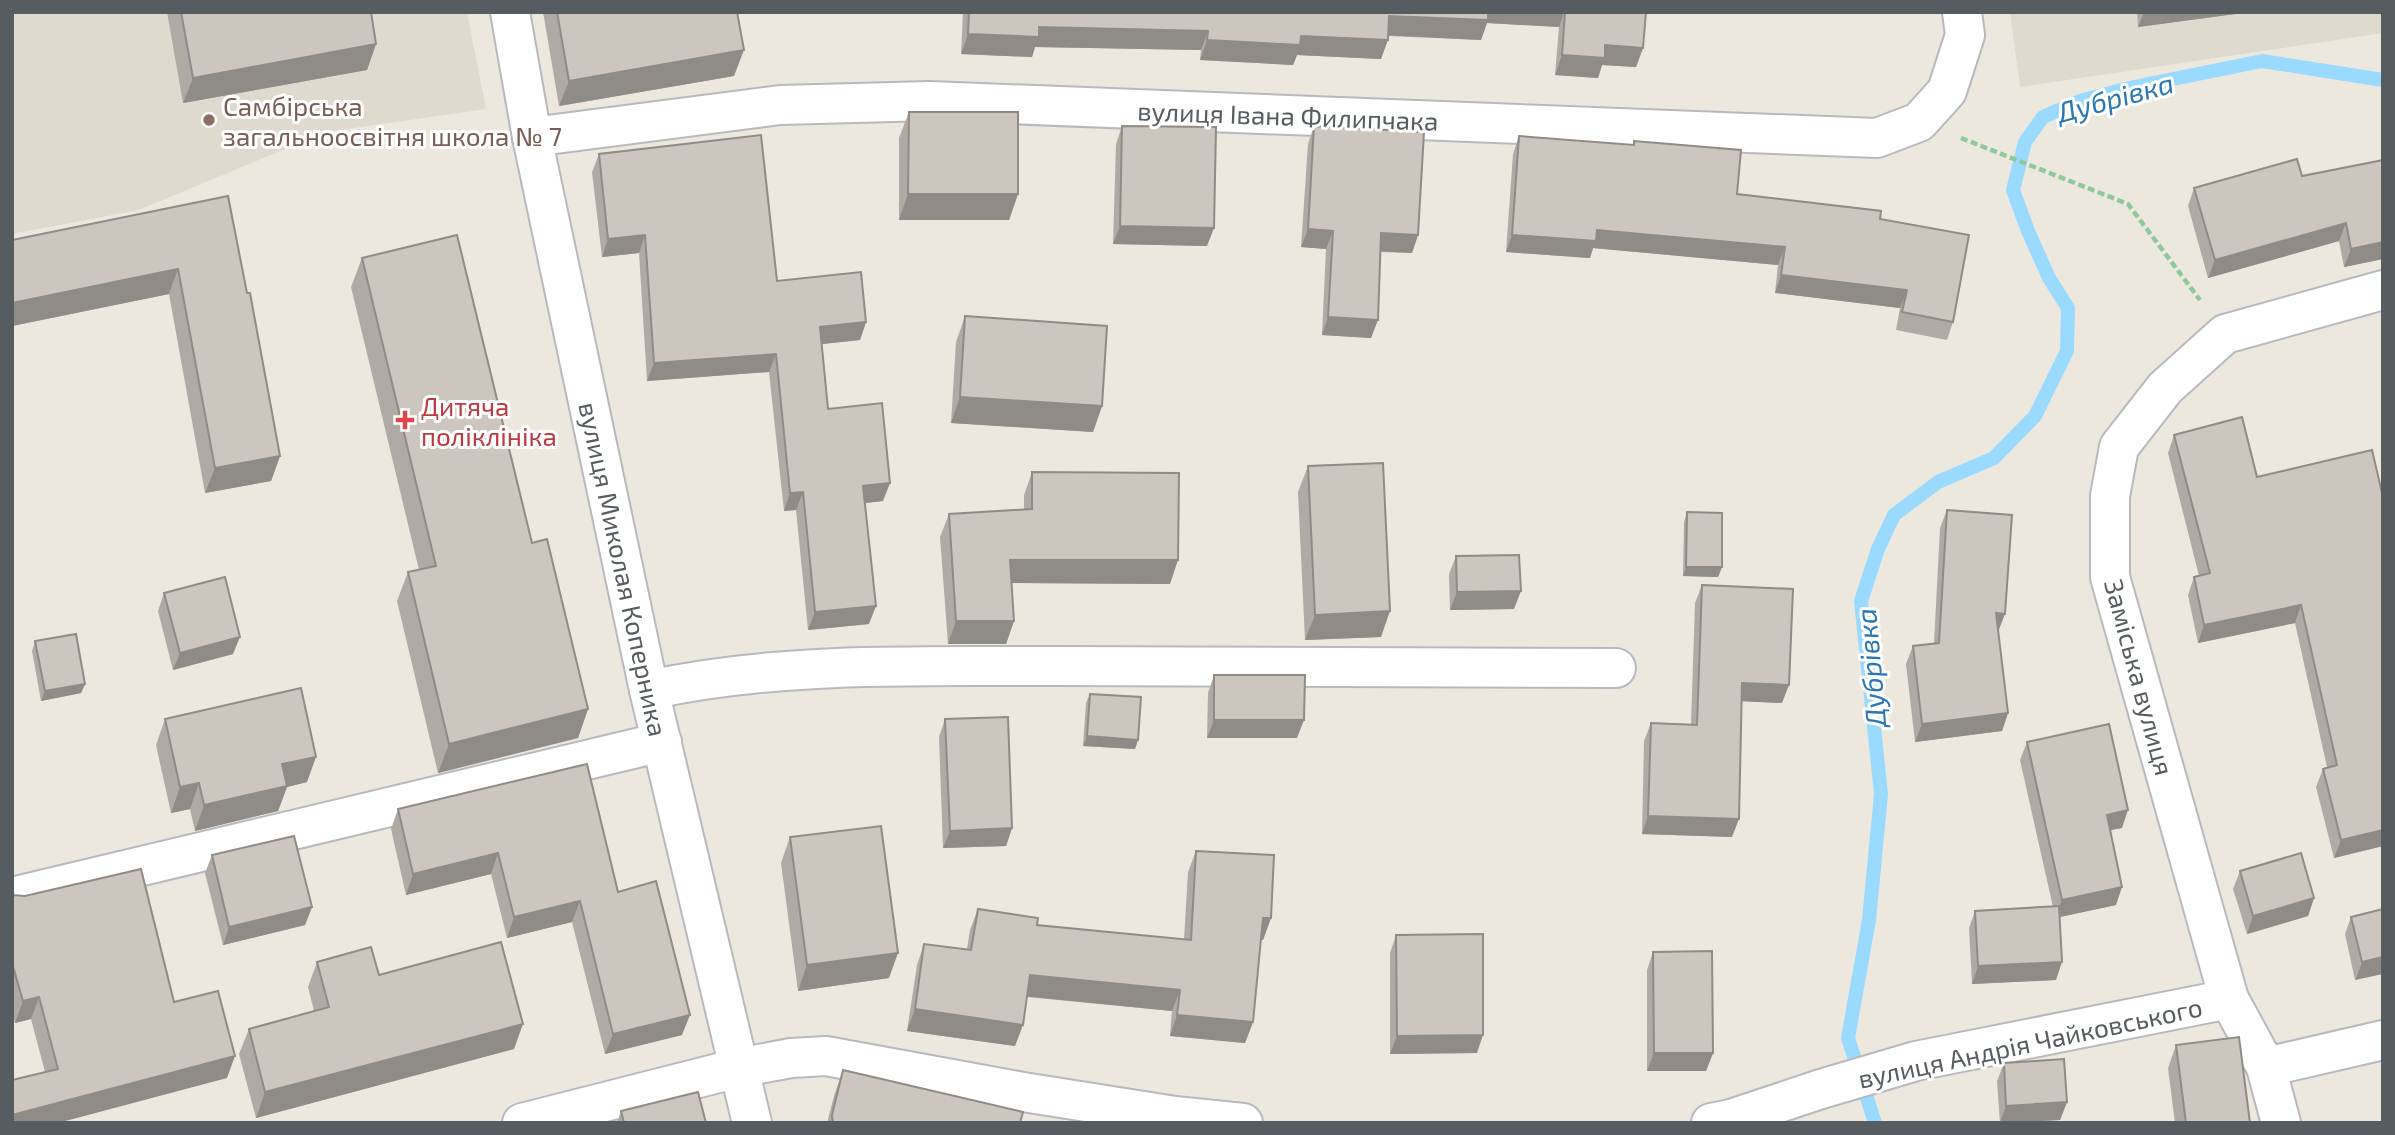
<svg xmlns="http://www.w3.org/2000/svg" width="2395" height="1135" font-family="'Exo 2',sans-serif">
	<rect width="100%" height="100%" fill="#ede8dd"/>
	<g fill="#dfdace">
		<path d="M12,12H467L486,109L326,132L139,210L12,234Z"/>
		<path d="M2010,12H2383V33L2020,87Z"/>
	</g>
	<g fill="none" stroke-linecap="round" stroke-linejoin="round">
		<path stroke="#9bdaff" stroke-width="14" d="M1875,1123L1848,1038L1869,920L1881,794L1861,601L1878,549L1894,515L1938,482L1994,458L2035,416L2067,351L2068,308L2049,278L2028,231L2013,190L2025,142L2043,117L2080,101L2129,88L2262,61L2383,80"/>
		<g stroke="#b6babf" stroke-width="42">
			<g id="minor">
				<path d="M510,12L532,137L649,690L752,1123"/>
				<path d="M532,137L780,105L930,101L1877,138L1919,122L1947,91L1965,35L1962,12"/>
				<path d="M649,690C782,661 919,667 1055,666C1242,666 1429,666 1616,668"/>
				<path d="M12,897L662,742"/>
				<path d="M2266,1067L2383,1040"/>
				<path d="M522,1123L738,1068L791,1058L826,1056L1023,1092L1175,1116L1243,1123"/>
				<path d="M1711,1123L1731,1119L1821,1089L1916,1061L2229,999"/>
				<path d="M2281,1123L2266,1067L2229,999L2110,577V496L2119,447L2165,388L2225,334L2383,290"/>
			</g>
		</g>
		<path stroke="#8fc99b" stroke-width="4.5" stroke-dasharray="7 3.5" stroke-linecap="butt" d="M1961,138L2128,204L2200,300"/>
		<use href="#minor" stroke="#fff" stroke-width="38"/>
	</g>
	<g fill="#afaaa4">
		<path d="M167,12H371L376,44L367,70L183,103Z"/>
		<path d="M543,12H737L734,76L559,106Z"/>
		<path d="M963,12H1646L1643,48L1636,67L1602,65L1598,78L1555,75L1559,27L1487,23L1481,40L1388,36L1381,59L1297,55L1293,65L1200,60L1201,50L1035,47L1032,57L961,54Z"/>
		<path d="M2137,12H2250L2138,27Z"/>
		<path d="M909,112L1018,194L1009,220H899V138Z"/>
		<path d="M1122,126L1207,246L1113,244L1116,144Z"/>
		<path d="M1314,126L1418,235L1412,253L1381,252L1371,338L1322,335L1326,249L1301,247L1308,144Z"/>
		<path d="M1519,136L1633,145L1634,141L1737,194L1880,219L1953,322L1947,340L1896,330L1900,308L1775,293L1778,265L1593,248L1590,258L1506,252L1513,154Z"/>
		<path d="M599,154L777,281L866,322L860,340L822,344L828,409L883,501L865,503L869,624L808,630L796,510L784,511L769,372L647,381L639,253L602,257L592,172Z"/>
		<path d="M2383,160V259L2344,267L2339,241L2208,278L2188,206L2194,188L2302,176Z"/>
		<path d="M228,196L280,456L271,481L205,493L169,294L12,326Z"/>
		<path d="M362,258L532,543L588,709L578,738L438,773L397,601L408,572L419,570L351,287Z"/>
		<path d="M965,316L1102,406L1093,432L951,423L956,342Z"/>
		<path d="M2174,435L2257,477L2383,497V846L2334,858L2316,787L2323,769L2327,767L2295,623L2198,643L2188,595L2194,577L2199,576L2168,453Z"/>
		<path d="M1308,466L1381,637L1305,640L1298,492Z"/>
		<path d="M1032,472L1170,584L1011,583L1014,621L1006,644H948L940,537L949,514L1024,509V495Z"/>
		<path d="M1947,510L1998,632L2008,713L2002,731L1915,742L1906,664L1913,646L1934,643L1940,528Z"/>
		<path d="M1687,512L1722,567L1718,577L1683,576L1684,522Z"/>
		<path d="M1456,556L1514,609L1450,610L1449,574Z"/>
		<path d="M1702,585L1782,703L1742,701L1732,837L1642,834L1644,741L1651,723L1691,724L1695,603Z"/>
		<path d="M164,593L233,654L173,670L158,611Z"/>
		<path d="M35,641L85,684L81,693L41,701L32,651Z"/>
		<path d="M1214,675L1297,738H1207L1208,693Z"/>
		<path d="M1090,694L1138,740L1135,749L1083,746L1086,703Z"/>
		<path d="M165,719L307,782L287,787L278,811L195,831L190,809L171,813L156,745Z"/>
		<path d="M945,719L1012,828L1006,846L943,848L939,737Z"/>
		<path d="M2027,742L2122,828L2110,830L2116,905L2060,917L2056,980L1972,984L1969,928L1975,911L2053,907L2020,760Z"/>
		<path d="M398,809L618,892L682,1035L605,1054L572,922L507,938L491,874L406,895L391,829Z"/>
		<path d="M790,837L889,978L798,991L781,863Z"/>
		<path d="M1196,851L1271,918L1263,940H1261L1253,1022L1245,1043L1170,1036L1172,1011L1027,997L1015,1046L907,1031L917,965L924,944L967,949L970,930L978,909L1037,925L1184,939L1188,872Z"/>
		<path d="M212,855L312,907L305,925L223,945L205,873Z"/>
		<path d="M2240,871L2314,898L2308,916L2247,934L2233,889Z"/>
		<path d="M12,895L174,1002L227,1078L45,1072L31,1019L15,1023L12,1014Z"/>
		<path d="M2383,909L2355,980L2345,934L2351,917Z"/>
		<path d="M1396,935L1477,1053L1390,1054V953Z"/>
		<path d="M1653,952L1713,1053L1706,1071H1647V970Z"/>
		<path d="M317,962L379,975L514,1049L256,1118L239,1054L249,1029L314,1011L308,987Z"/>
		<path d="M2176,1045L2250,1123H2175L2168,1068Z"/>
		<path d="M2004,1063L2067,1102L2060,1120L2000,1123L1997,1081Z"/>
		<path d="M843,1070L1020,1123H827L834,1096Z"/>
		<path d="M621,1111L706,1123H617Z"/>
	</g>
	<g fill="#8f8b86">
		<path d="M1486,12H1564L1559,27L1487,23L1481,40L1382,35L1389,16Z"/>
		<path d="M2144,12H2250L2138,27Z"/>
		<path d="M1039,27L1208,31L1201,50L1035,47L1032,57L961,54L968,34Z"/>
		<path d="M1301,36L1388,40L1381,59L1297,55L1293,65L1200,60L1207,40Z"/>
		<path d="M376,44L367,70L183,103L193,78Z"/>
		<path d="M1605,45L1643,48L1636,67L1602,65L1598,78L1555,75L1562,55Z"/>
		<path d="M744,50L734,76L559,106L569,81Z"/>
		<path d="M908,194H1018L1009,220H899Z"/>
		<path d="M2346,223L2339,241L2208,278L2215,260Z"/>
		<path d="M1120,226L1214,228L1207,246L1113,244Z"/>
		<path d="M1308,229L1333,231L1326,249L1301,247Z"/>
		<path d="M1597,230L1785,247L1778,265L1593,248L1590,258L1506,252L1512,235Z"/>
		<path d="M1381,233L1418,235L1412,253L1375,251Z"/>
		<path d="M645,235L639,253L602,257L608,239Z"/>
		<path d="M2383,242V259L2344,267L2351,249Z"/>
		<path d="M178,269L169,294L12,326V303Z"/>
		<path d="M1781,275L1907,290L1900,308L1775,293Z"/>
		<path d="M1328,317L1378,320L1371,338L1322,335Z"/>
		<path d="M866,322L860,340L813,345L820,327Z"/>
		<path d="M776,354L769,372L647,381L654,363Z"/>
		<path d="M960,397L1102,406L1093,432L951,423Z"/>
		<path d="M280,456L271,481L205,493L215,468Z"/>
		<path d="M890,483L883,501L857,504L863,486Z"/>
		<path d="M803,492L796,510L784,511L790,493Z"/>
		<path d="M1010,560H1178L1170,584L1001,583Z"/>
		<path d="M1686,567H1722L1718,577L1683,576Z"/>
		<path d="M1521,591L1514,609L1450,610L1457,592Z"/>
		<path d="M2301,605L2295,623L2198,643L2204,625Z"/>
		<path d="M876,606L869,624L808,630L815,612Z"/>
		<path d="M1390,611L1381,637L1305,640L1315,615Z"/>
		<path d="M1996,613L2005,614L1998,632Z"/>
		<path d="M956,621H1014L1006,644H948Z"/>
		<path d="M240,637L233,654L173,670L180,653Z"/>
		<path d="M1742,683L1789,685L1782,703L1736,701Z"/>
		<path d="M85,684L81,693L41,701L45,691Z"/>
		<path d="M588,709L578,738L438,773L449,744Z"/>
		<path d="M2008,713L2002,731L1915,742L1922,724Z"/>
		<path d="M1214,720H1304L1297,738H1207Z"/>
		<path d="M1087,736L1138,740L1135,749L1083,746Z"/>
		<path d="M316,757L307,782L287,787L278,811L195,831L204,805L282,764Z"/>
		<path d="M199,783L190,809L171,813L180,787Z"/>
		<path d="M2128,810L2122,828L2100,832L2107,815Z"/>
		<path d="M1648,816L1739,819L1732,837L1642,834Z"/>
		<path d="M1012,828L1006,846L943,848L950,831Z"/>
		<path d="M2383,830V846L2334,858L2341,840Z"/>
		<path d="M498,853L491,874L406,895L413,874Z"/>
		<path d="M2122,887L2116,905L2055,918L2062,900Z"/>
		<path d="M2314,898L2308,916L2247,934L2253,916Z"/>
		<path d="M580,901L572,922L507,938L514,917Z"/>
		<path d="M312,907L305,925L223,945L229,927Z"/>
		<path d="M1263,918H1271L1263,940L1255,939Z"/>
		<path d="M898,953L889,978L798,991L807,965Z"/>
		<path d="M2383,957V974L2355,980L2362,962Z"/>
		<path d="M2062,962L2056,980L1972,984L1978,966Z"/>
		<path d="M1030,975L1180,990L1172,1011L1022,996Z"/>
		<path d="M39,997L31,1019L15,1023L23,1001Z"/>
		<path d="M915,1009L1023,1025L1015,1046L907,1031Z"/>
		<path d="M690,1015L682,1035L605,1054L613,1034Z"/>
		<path d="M1177,1015L1253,1022L1245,1043L1170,1036Z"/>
		<path d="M523,1024L514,1049L256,1118L265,1092Z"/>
		<path d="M1483,1035L1477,1053L1390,1054L1397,1036Z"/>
		<path d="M1654,1053H1713L1706,1071H1647Z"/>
		<path d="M235,1056L227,1078L58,1123H12V1115Z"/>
		<path d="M2067,1102L2060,1120L2000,1123L2006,1106Z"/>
	</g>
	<g fill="#ccc6bf" stroke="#8f8b86" stroke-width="2">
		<path d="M181,12H371L376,44L193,78Z"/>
		<path d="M557,12H737L744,50L569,81Z"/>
		<path d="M969,12H1488V20L1389,16L1388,40L1301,36L1300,45L1207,40L1208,31L1039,27V37L968,34Z"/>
		<path d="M1565,12H1646L1643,48L1605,45V58L1562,55Z"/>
		<path d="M909,112H1018V194H908Z"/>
		<path d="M1122,126L1216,127L1214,228L1120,226Z"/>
		<path d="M1314,126L1424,132L1418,235L1381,233L1378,320L1328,317L1333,231L1308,229Z"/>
		<path d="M761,135L777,281L861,272L866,322L820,327L828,409L882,403L890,483L863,486L876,606L815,612L803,492L790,493L776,354L654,363L645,235L608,239L599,154Z"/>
		<path d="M1519,136L1634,145V141L1741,150L1737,194L1881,211L1880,219L1969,235L1953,322L1902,312L1907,290L1781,275L1785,247L1597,230L1596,241L1512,235Z"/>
		<path d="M2297,159L2302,176L2383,160V242L2351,249L2346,223L2215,260L2194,188Z"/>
		<path d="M228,196L247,293H250L280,456L215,468L178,269L12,303V240Z"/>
		<path d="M457,235L532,543L547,539L588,709L449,744L408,572L436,566L362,258Z"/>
		<path d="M965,316L1107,326L1102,406L960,397Z"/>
		<path d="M2242,417L2257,477L2372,450L2383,497V830L2341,840L2323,769L2337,765L2301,605L2204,625L2194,577L2210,573L2174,435Z"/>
		<path d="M1383,463L1390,611L1315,615L1308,466Z"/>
		<path d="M1032,472L1179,473L1178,560H1010L1014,621H956L949,514L1032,509Z"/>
		<path d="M1947,510L2012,515L2005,614L1996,613L2008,713L1922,724L1913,646L1939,643Z"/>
		<path d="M1687,512L1722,513V567H1686Z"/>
		<path d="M1519,555L1521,591L1457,592L1456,556Z"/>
		<path d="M225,577L240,637L180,653L164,593Z"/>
		<path d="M1702,585L1793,589L1789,685L1742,683L1739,819L1648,816L1651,723L1697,725Z"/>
		<path d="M76,634L85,684L45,691L35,641Z"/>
		<path d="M1214,675H1305L1304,720H1214Z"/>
		<path d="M301,688L316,757L282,764L287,786L204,805L199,783L180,787L165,719Z"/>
		<path d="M1090,694L1141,697L1138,740L1087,736Z"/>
		<path d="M1008,717L1012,828L950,831L945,719Z"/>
		<path d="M2109,724L2128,810L2107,815L2122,887L2062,900L2027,742Z"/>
		<path d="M587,764L618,892L656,881L690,1015L613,1034L580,901L514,917L498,853L413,874L398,809Z"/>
		<path d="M881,826L898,953L807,965L790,837Z"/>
		<path d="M294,836L312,907L229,927L212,855Z"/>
		<path d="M1196,851L1274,855L1271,918H1263L1253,1022L1177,1015L1180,990L1030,975L1023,1025L915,1009L924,944L971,950L978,909L1038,918L1037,925L1191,940Z"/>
		<path d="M2301,853L2314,898L2253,916L2240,871Z"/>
		<path d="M141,869L174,1002L218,991L235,1056L12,1115V1080L58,1069L39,997L23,1001L12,963V895L25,896Z"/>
		<path d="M2059,906L2062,962L1978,966L1975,911Z"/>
		<path d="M2383,909V957L2362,962L2351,917Z"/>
		<path d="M1483,934V1035L1397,1036L1396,935Z"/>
		<path d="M501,942L523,1024L265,1092L249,1029L329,1007L317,962L371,947L379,975Z"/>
		<path d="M1712,951L1713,1053H1654L1653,952Z"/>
		<path d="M2239,1037L2250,1123H2186L2176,1045Z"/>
		<path d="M2064,1059L2067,1102L2006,1106L2004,1063Z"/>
		<path d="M843,1070L1023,1112L1020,1123H833L832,1115Z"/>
		<path d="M698,1092L706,1123H624L621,1111Z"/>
	</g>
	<circle fill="#8d6e63" stroke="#fff" stroke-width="2.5" cx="209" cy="120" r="7"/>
	<path fill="#e0444e" stroke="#fff" stroke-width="2.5" d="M401.5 409.5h7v7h7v7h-7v7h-7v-7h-7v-7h7z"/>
	<g text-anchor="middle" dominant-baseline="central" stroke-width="6" stroke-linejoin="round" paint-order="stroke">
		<g font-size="26" fill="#785e54" stroke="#fff" text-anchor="start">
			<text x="223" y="105">Самбірська<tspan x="223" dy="30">загальноосвітня школа № 7</tspan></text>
		</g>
		<g font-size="26" fill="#575c61" stroke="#fff">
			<text transform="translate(1288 115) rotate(2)">вулиця Івана Филипчака</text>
			<text transform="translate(624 569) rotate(78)">вулиця Миколая Коперника</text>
			<text transform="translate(2140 677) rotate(75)">Заміська вулиця</text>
			<text transform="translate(2030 1042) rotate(-12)">вулиця Андрія Чайковського</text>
		</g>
		<g font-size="26" fill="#be3a42" stroke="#fff" text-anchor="start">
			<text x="421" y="405">Дитяча<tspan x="421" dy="30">поліклініка</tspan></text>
		</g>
		<g font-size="28" font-style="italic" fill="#2d77b2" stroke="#fff">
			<text transform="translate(2115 97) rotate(-15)">Дубрівка</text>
			<text transform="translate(1870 668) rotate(-95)">Дубрівка</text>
		</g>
	</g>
	<rect width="2395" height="1135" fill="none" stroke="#575c61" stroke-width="28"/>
</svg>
